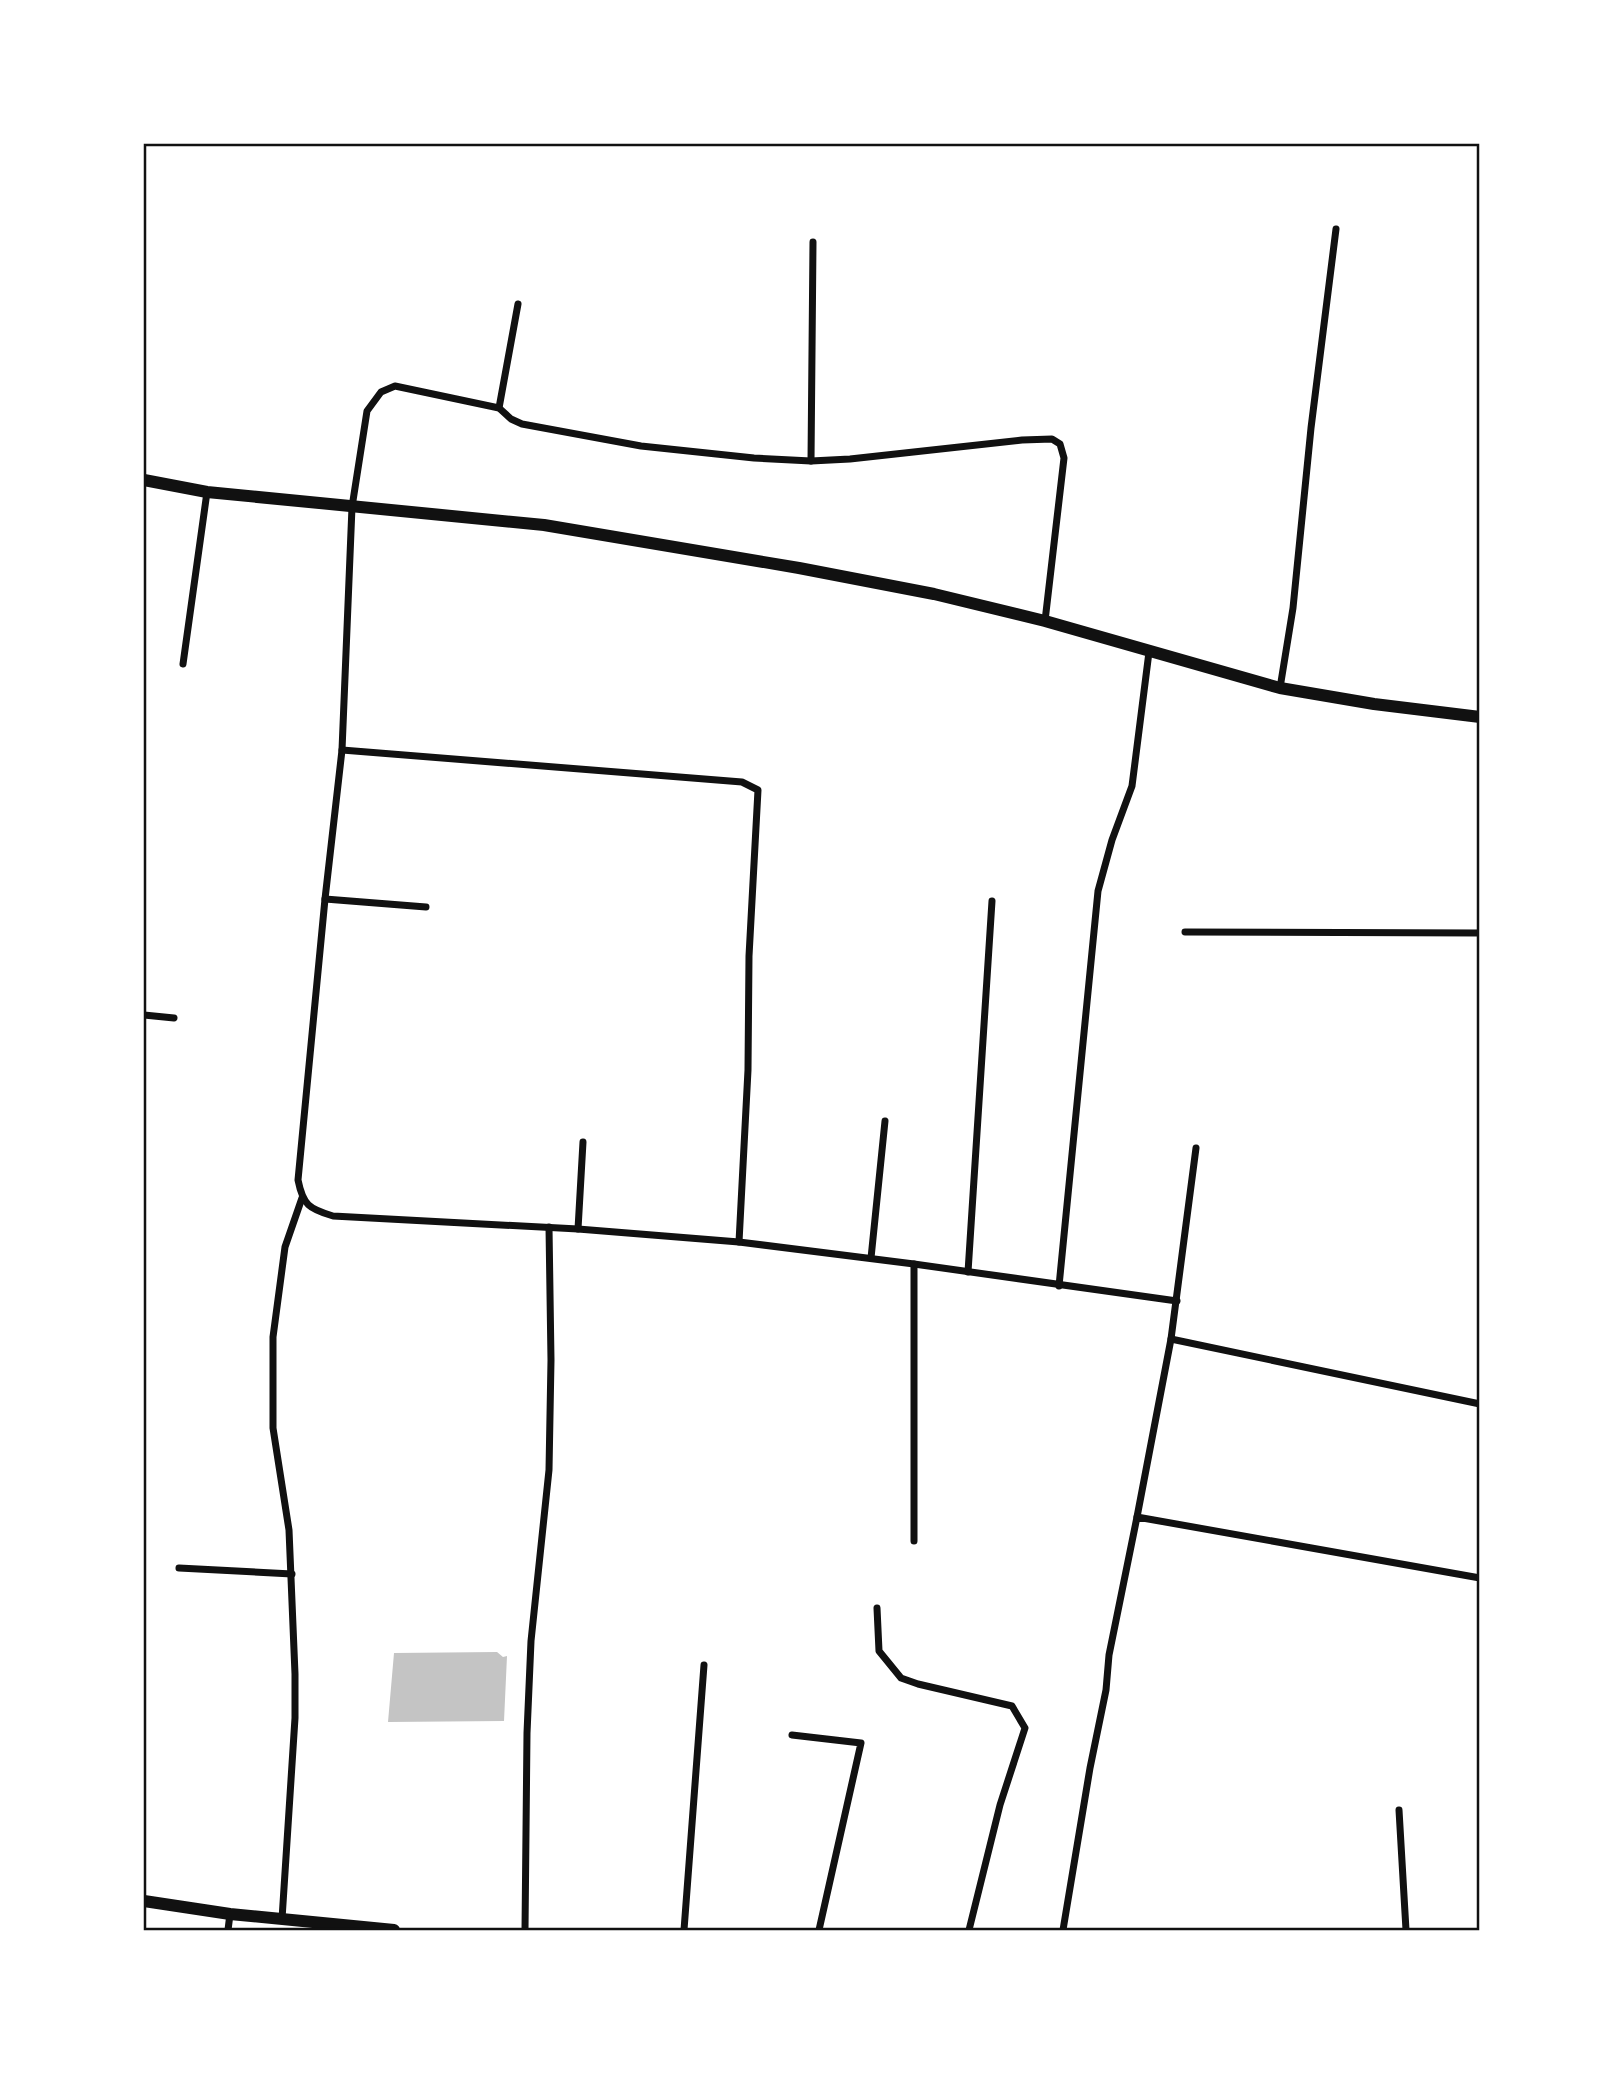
<svg xmlns="http://www.w3.org/2000/svg" width="1623" height="2074" font-family="Helvetica,sans-serif">
	<rect width="100%" height="100%" fill="#fff"/>
	<path fill="#c4c4c4" d="M497,1652L503,1657L507,1656L504,1721L388,1722L394,1653Z"/>
	<g fill="none" stroke-linecap="round" stroke-linejoin="round">
		<g stroke="#111" stroke-width="7">
			<path d="M499,408L518,304"/>
			<path d="M811,461L813,242"/>
			<path d="M1045,621L1064,458L1060,444L1052,439L1022,440L850,459L811,461L754,458L641,446L522,424L511,419L499,408L395,386L381,392L367,411L352,507L342,750L325,899L298,1180C303,1205 309,1209 333,1216L578,1229L739,1242L914,1264L1177,1301"/>
			<path d="M183,664L207,492"/>
			<path d="M1280,688L1293,608L1311,428L1336,229"/>
			<path d="M342,750L742,782L758,790L749,956L748,1070L739,1242"/>
			<path d="M325,899L426,907"/>
			<path d="M1185,932L1480,933"/>
			<path d="M144,1015L174,1018"/>
			<path d="M1196,1148L1171,1339L1480,1404"/>
			<path d="M578,1229L583,1142"/>
			<path d="M871,1258L885,1121"/>
			<path d="M968,1272L992,901"/>
			<path d="M1059,1286L1098,891L1112,840L1132,786L1149,652"/>
			<path d="M1137,1517L1171,1339"/>
			<path d="M914,1541V1264"/>
			<path d="M179,1568L292,1574"/>
			<path d="M877,1608L879,1651L901,1678L918,1684L1012,1706L1025,1728L1000,1805L969,1930"/>
			<path d="M792,1735L861,1743L819,1930"/>
			<path d="M1399,1810L1406,1930"/>
			<path d="M282,1919L295,1718V1674L289,1530L273,1428V1337L285,1247L302,1198"/>
			<path d="M228,1930L230,1914"/>
			<path d="M525,1930L527,1733L531,1641L549,1470L551,1360L549,1227"/>
			<path d="M684,1930L704,1665"/>
			<path d="M1063,1930L1090,1768L1106,1690L1109,1655L1137,1517L1480,1578"/>
		</g>
		<g stroke="#111" stroke-width="12">
			<path d="M144,480L207,492L544,525L799,568L934,594L1045,621L1280,688L1374,704L1480,717"/>
			<path d="M144,1901L230,1914L394,1930"/>
		</g>
	</g>
	<rect width="1623" height="2074" fill="none" stroke="#ffffff" stroke-width="290"/>
	<rect x="145" y="145" width="1333" height="1784" fill="none" stroke="#111" stroke-width="2.5"/>
</svg>
